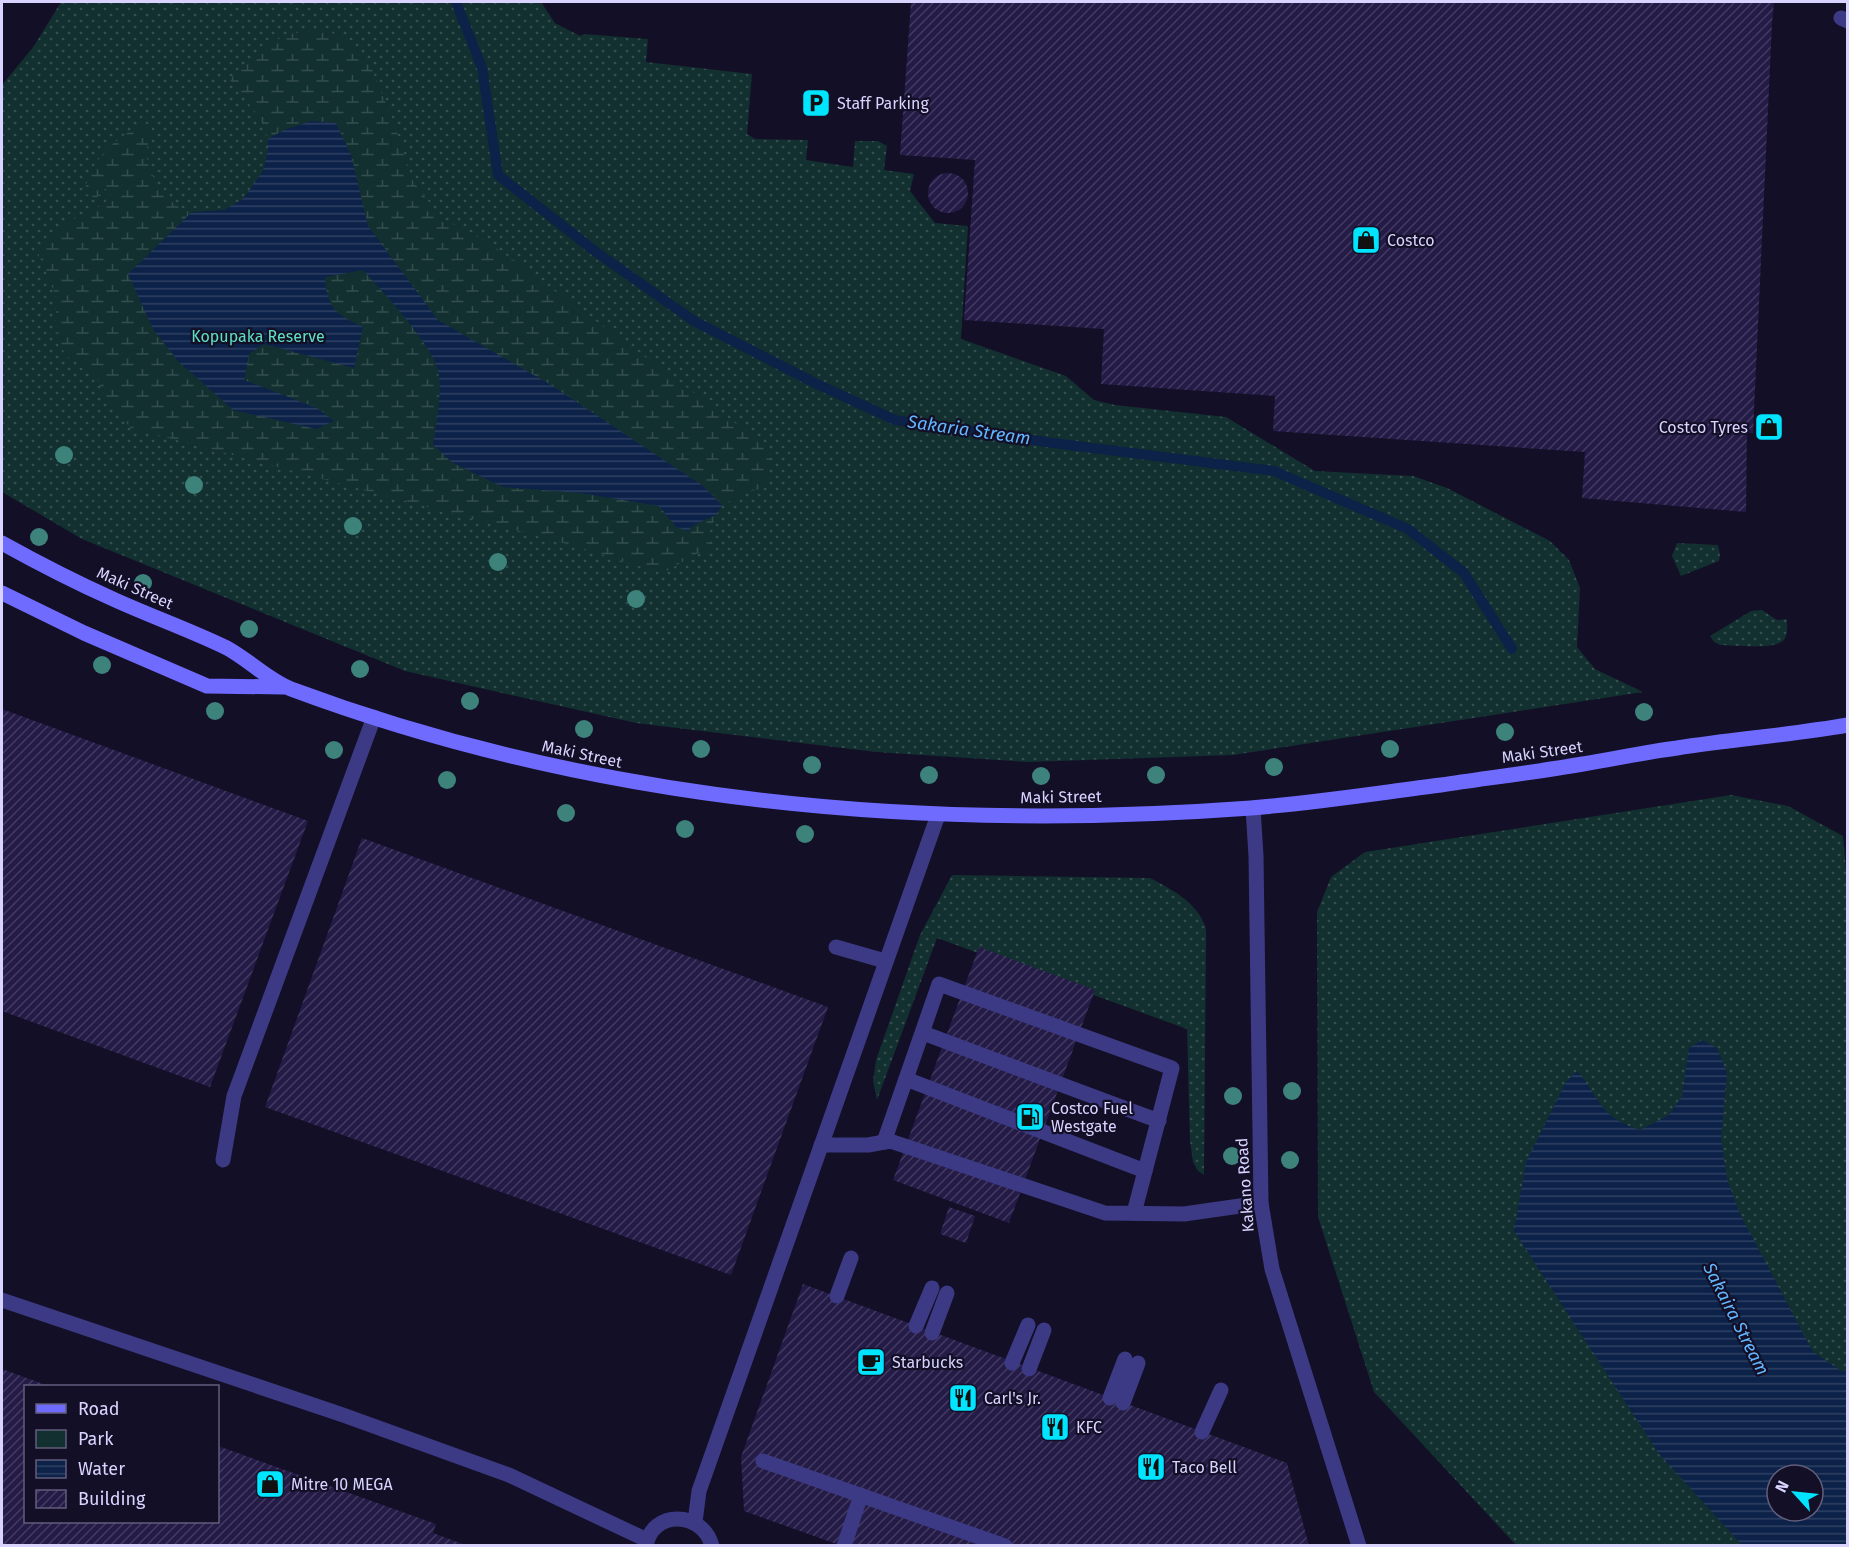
<svg xmlns="http://www.w3.org/2000/svg" width="1849" height="1547" font-family="'Fira Sans',sans-serif">
	<defs>
		<pattern id="green-dots" width="8" height="8" patternUnits="userSpaceOnUse" patternTransform="scale(1.5)"><rect width="8" height="8" fill="#12302f"/><path d="M2 2h.1M6 6h.1" fill="none" stroke="#344d4e" stroke-width="1.8" stroke-linecap="round"/></pattern>
		<pattern id="wetland-marsh" width="20" height="14" patternUnits="userSpaceOnUse" patternTransform="scale(1.5)"><rect width="20" height="14" fill="#12302f"/><path d="M1 5h8M5 5V1M11 12h8M15 12V8" fill="none" stroke="#344d4e"/></pattern>
		<pattern id="water-rules" width="6" height="5" patternUnits="userSpaceOnUse" patternTransform="scale(1.5)"><rect width="6" height="5" fill="#0c2248"/><path d="M0 2.5h6" fill="none" stroke="#2f4163"/></pattern>
		<pattern id="building-hatch" width="6" height="6" patternUnits="userSpaceOnUse" patternTransform="scale(1.5)"><rect width="6" height="6" fill="#241b47"/><path d="M-1 1l2-2M0 6l6-6M5 7l2-2" fill="none" stroke="#433b63"/></pattern>
	</defs>
	<rect width="100%" height="100%" fill="#130f26"/>
	<g fill="url(#green-dots)" fill-rule="evenodd">
		<path d="M61,2H541L555,23L580,36L584,34L648,39L646,62L752,74L747,134L755,139L808,140L806,160L853,167L855,141H878L887,146L884,170L914,174L910,191L935,223L968,226L961,339L1066,376L1094,400L1115,405L1226,417L1315,471L1413,476L1447,488L1550,541L1569,560L1580,588L1577,647L1595,669L1643,692L1233,755L1028,762L876,752L636,723L405,671L82,539L2,492V85L34,46Z"/>
		<path d="M1677,543L1718,545L1720,554L1719,561L1681,576L1672,556Z"/>
		<path d="M1762,610L1777,620L1787,619C1787,625 1788,633 1785,638C1780,651 1733,645 1720,645L1714,642L1710,636L1751,611Z"/>
		<path d="M1731,795L1788,806L1843,836L1848,892L1847,1545H1516L1374,1392L1318,1217L1317,912L1331,877L1365,852ZM1777,1475H1813V1511H1777Z"/>
		<path d="M952,875L1150,878C1171,889 1197,902 1205,926C1207,931 1206,940 1206,945L1204,1175L1198,1171L1193,1162L1190,1141L1187,1029L937,938L877,1100L873,1081L876,1060L920,935Z"/>
	</g>
	<g fill="url(#wetland-marsh)">
		<path d="M328,31L350,41L371,67L392,118L413,181L441,218L488,242L753,436L771,456L765,488L750,491L722,505L703,486L551,385L438,320L368,226L351,155L284,130L268,139L260,118L230,80C242,63 274,37 295,33C305,31 317,32 328,31Z"/>
		<path d="M153,122L146,153L149,166L158,188L175,205L192,212L128,274L178,361L333,421L317,408L244,381L249,354L264,344L353,368L338,315L326,292L325,277L363,270C382,292 436,347 439,375C442,398 437,422 433,445L503,487L580,493L660,506L676,527L696,524L716,515L709,534L711,550L698,553L665,572L631,564L578,547L131,428L107,402L95,373L68,357L56,341V296L38,253L43,242L77,217L104,204L113,190L105,189L96,198L86,194C84,187 87,182 90,176C99,150 127,129 153,122Z"/>
	</g>
	<g fill="url(#water-rules)" fill-rule="evenodd">
		<path d="M312,121L336,123L351,155L368,226L438,320L551,385L703,486L722,505L716,515L696,524L687,531L676,527L659,506L580,493L503,487L453,463L433,445C436,422 442,398 439,375C436,348 382,291 363,270L325,277C327,309 336,314 363,327L354,368L264,344L249,354L244,380L317,408L334,421L316,429L233,410L178,361L153,329L128,274L192,212L224,210L243,199L263,171L268,149V139L284,130Z"/>
		<path d="M1702,1040L1717,1048L1727,1073L1721,1138L1727,1179L1740,1214L1813,1352L1840,1370L1847,1372V1545H1742L1659,1454L1514,1231L1526,1162L1566,1082L1577,1071C1602,1100 1599,1117 1640,1130L1669,1115L1682,1096L1689,1048ZM1777,1475H1813V1511H1777Z"/>
	</g>
	<g fill="none" stroke-linecap="round" stroke-linejoin="round">
		<path stroke="#0c2248" stroke-width="10" d="M456,2L482,68L498,175L596,252L694,321L817,384L895,420L1053,443L1274,471L1408,529L1464,573L1512,649"/>
	</g>
	<g fill="url(#building-hatch)">
		<path d="M911,2H1774L1772,23L1753,433H1747L1746,512L1582,498L1585,452L1273,431L1275,396L1101,384L1104,329L964,320L975,160L900,155Z"/>
		<circle cx="948" cy="193" r="20"/>
		<path d="M2,709L308,821L210,1087L2,1011Z"/>
		<path d="M362,838L828,1007L731,1275L265,1107Z"/>
		<path d="M979,947L1095,990L1009,1223L893,1180Z"/>
		<path d="M949,1207L975,1216L966,1243L940,1234Z"/>
		<path d="M803,1284L1287,1463L1309,1546H842L744,1511L741,1457Z"/>
		<path d="M2,1369L49,1386H26V1522H218V1446L436,1524L433,1533L468,1546H2Z"/>
	</g>
	<g fill="none" stroke-linecap="round" stroke-linejoin="round">
		<g stroke="#3d3a85" stroke-width="15">
			<path d="M1841,18L1848,21"/>
			<path d="M836,947L885,961"/>
			<path d="M923,1033L1159,1121"/>
			<path d="M906,1079L1145,1171"/>
			<path d="M884,1142L939,984L1172,1068L1134,1213"/>
			<path d="M821,1145H868L890,1141L1105,1213L1184,1214L1261,1203"/>
			<path d="M223,1160L234,1096L374,717"/>
			<path d="M837,1296L851,1258"/>
			<path d="M2,1300L343,1415L509,1475L647,1540"/>
			<path d="M916,1326L932,1288"/>
			<path d="M932,1333L947,1293"/>
			<path d="M1012,1363L1028,1325"/>
			<path d="M1029,1369L1044,1330"/>
			<path d="M1110,1398L1125,1359"/>
			<path d="M1123,1403L1138,1363"/>
			<path d="M1202,1432L1221,1390"/>
			<path d="M763,1461L1005,1546"/>
			<path d="M695,1522L699,1491L938,815"/>
			<path d="M646,1546C652,1509 703,1511 712,1546"/>
			<path d="M844,1546L861,1495"/>
		</g>
		<path stroke="#3d3a85" stroke-width="15" d="M1253,808L1256,856L1261,1203L1272,1269L1359,1546"/>
		<g stroke="#6f6bff" stroke-width="15">
			<path d="M2,543C38,563 75,582 113,599C150,616 190,630 227,648C249,660 268,680 291,689C597,803 927,832 1251,808C1314,803 1378,793 1441,785C1488,778 1536,772 1583,764C1614,759 1645,752 1677,748C1734,739 1791,735 1848,725"/>
			<path d="M2,593L84,633L207,686L284,687"/>
		</g>
	</g>
	<g fill="#3d827b">
		<circle cx="64" cy="455" r="9"/>
		<circle cx="194" cy="485" r="9"/>
		<circle cx="353" cy="526" r="9"/>
		<circle cx="39" cy="537" r="9"/>
		<circle cx="498" cy="562" r="9"/>
		<circle cx="143" cy="583" r="9"/>
		<circle cx="636" cy="599" r="9"/>
		<circle cx="249" cy="629" r="9"/>
		<circle cx="102" cy="665" r="9"/>
		<circle cx="360" cy="669" r="9"/>
		<circle cx="470" cy="701" r="9"/>
		<circle cx="215" cy="711" r="9"/>
		<circle cx="1644" cy="712" r="9"/>
		<circle cx="584" cy="729" r="9"/>
		<circle cx="1505" cy="732" r="9"/>
		<circle cx="701" cy="749" r="9"/>
		<circle cx="1390" cy="749" r="9"/>
		<circle cx="334" cy="750" r="9"/>
		<circle cx="812" cy="765" r="9"/>
		<circle cx="1274" cy="767" r="9"/>
		<circle cx="929" cy="775" r="9"/>
		<circle cx="1156" cy="775" r="9"/>
		<circle cx="1041" cy="776" r="9"/>
		<circle cx="447" cy="780" r="9"/>
		<circle cx="566" cy="813" r="9"/>
		<circle cx="685" cy="829" r="9"/>
		<circle cx="805" cy="834" r="9"/>
		<circle cx="1292" cy="1091" r="9"/>
		<circle cx="1233" cy="1096" r="9"/>
		<circle cx="1232" cy="1156" r="9"/>
		<circle cx="1290" cy="1160" r="9"/>
	</g>
	<defs>
		<g id="parking-square" transform="scale(1.5)"><rect x="-9" y="-9" width="18" height="18" rx="4" fill="#00e5ff" stroke="#130f26"/><path d="M-3.5-5.5H1a3.5 3.5 0 0 1 0 7H-1V5.5H-3.5ZM-1-3.4V-.6H.8a1.4 1.4 0 0 0 0-2.8Z" fill="#111"/></g>
		<g id="shop-square" transform="scale(1.5)"><rect x="-9" y="-9" width="18" height="18" rx="4" fill="#00e5ff" stroke="#130f26"/><path d="M-5-2.5h2.3a2.7 3.5 0 0 1 5.4 0H5L5.5 6h-11ZM-1.5-2.5h3a1.5 2.3 0 0 0-3 0Z" fill="#111"/></g>
		<g id="fuel-square" transform="scale(1.5)"><rect x="-9" y="-9" width="18" height="18" rx="4" fill="#00e5ff" stroke="#130f26"/><path d="M-5.5-6h7V0h2V4h1.3V-2.5L3-4.5l.8-.8L6-3V5H2.5V1h-1V6h-7ZM-4.2-4.7v3.2H.2V-4.7Z" fill="#111"/></g>
		<g id="cafe-square" transform="scale(1.5)"><rect x="-9" y="-9" width="18" height="18" rx="4" fill="#00e5ff" stroke="#130f26"/><path d="M-5.5-4.5H6V0H3Q3 3.5 0 3.5H-2.5Q-5.5 3.5-5.5 0ZM3-3.2v2h1.7v-2ZM-6 4.5H4V6H-6Z" fill="#111"/></g>
		<g id="restaurant-square" transform="scale(1.5)"><rect x="-9" y="-9" width="18" height="18" rx="4" fill="#00e5ff" stroke="#130f26"/><path d="M-5-6h1v4h1v-4h1v4h1v-4h1v5L-1.5 .5V6h-2V.5L-5-1ZM5-6V6H3V1.5H1.5Q1.5-4 5-6Z" fill="#111"/></g>
	</defs>
	<g fill-rule="evenodd">
		<use href="#parking-square" x="816" y="103"/>
		<use href="#shop-square" x="1366" y="240"/>
		<use href="#shop-square" x="1769" y="427"/>
		<use href="#fuel-square" x="1030" y="1117"/>
		<use href="#cafe-square" x="871" y="1362"/>
		<use href="#restaurant-square" x="963" y="1398"/>
		<use href="#restaurant-square" x="1055" y="1427"/>
		<use href="#restaurant-square" x="1151" y="1467"/>
		<use href="#shop-square" x="270" y="1484"/>
	</g>
	<g text-anchor="middle" dominant-baseline="central" stroke-width="4.5" stroke-linejoin="round" paint-order="stroke">
		<g font-size="16" fill="#d9d4ff" stroke="#130f26" text-anchor="start">
			<text x="837" y="103">Staff Parking</text>
			<text x="1387" y="240">Costco</text>
			<text x="1748" y="427" text-anchor="end">Costco Tyres</text>
			<text x="1051" y="1108">Costco Fuel<tspan x="1051" dy="18">Westgate</tspan></text>
			<text x="892" y="1362">Starbucks</text>
			<text x="984" y="1398">Carl's Jr.</text>
			<text x="1076" y="1427">KFC</text>
			<text x="1172" y="1467">Taco Bell</text>
			<text x="291" y="1484">Mitre 10 MEGA</text>
		</g>
		<g font-size="16" fill="#5fe0c0" stroke="#130f26">
			<text x="258" y="336">Kopupaka Reserve</text>
		</g>
		<g font-size="16" fill="#d9d4ff" stroke="#130f26">
			<text transform="translate(135 588) rotate(24)">Maki Street</text>
			<text transform="translate(1542 752) rotate(-8)">Maki Street</text>
			<text transform="translate(582 754) rotate(12)">Maki Street</text>
			<text transform="translate(1061 797) rotate(-1)">Maki Street</text>
			<text transform="translate(1245 1185) rotate(-94)">Kakano Road</text>
		</g>
		<g font-size="18" font-style="italic" fill="#62b6ff" stroke="#130f26">
			<text transform="translate(969 430) rotate(8)">Sakaria Stream</text>
			<text transform="translate(1736 1319) rotate(63)">Sakaira Stream</text>
		</g>
	</g>
	<rect width="1849" height="1547" fill="none" stroke="#d9d4ff" stroke-width="6"/>
	<rect x="24" y="1385" width="195" height="138" fill="#130f26" stroke="#625e7d" stroke-width="1.5"/>
	<rect x="36" y="1404" width="30" height="9" fill="#6f6bff" stroke="#625e7d" stroke-width="1.5"/>
	<text x="78" y="1415" font-size="18" fill="#d9d4ff">Road</text>
	<rect x="36" y="1430" width="30" height="18" fill="#12302f" stroke="#625e7d" stroke-width="1.5"/>
	<text x="78" y="1445" font-size="18" fill="#d9d4ff">Park</text>
	<rect x="36" y="1460" width="30" height="18" fill="url(#water-rules)" stroke="#625e7d" stroke-width="1.5"/>
	<text x="78" y="1475" font-size="18" fill="#d9d4ff">Water</text>
	<rect x="36" y="1490" width="30" height="18" fill="url(#building-hatch)" stroke="#625e7d" stroke-width="1.5"/>
	<text x="78" y="1505" font-size="18" fill="#d9d4ff">Building</text>
	<g transform="translate(1795 1493) rotate(297)"><circle r="28" fill="#130f26" stroke="#625e7d" stroke-width="1.5"/>
	<path d="M0-4.5L10 22L0 15L-10 22Z" fill="#00e5ff"/>
	<text y="-9" font-size="16" font-weight="bold" text-anchor="middle" fill="#d9d4ff">N</text>
	</g>
</svg>
